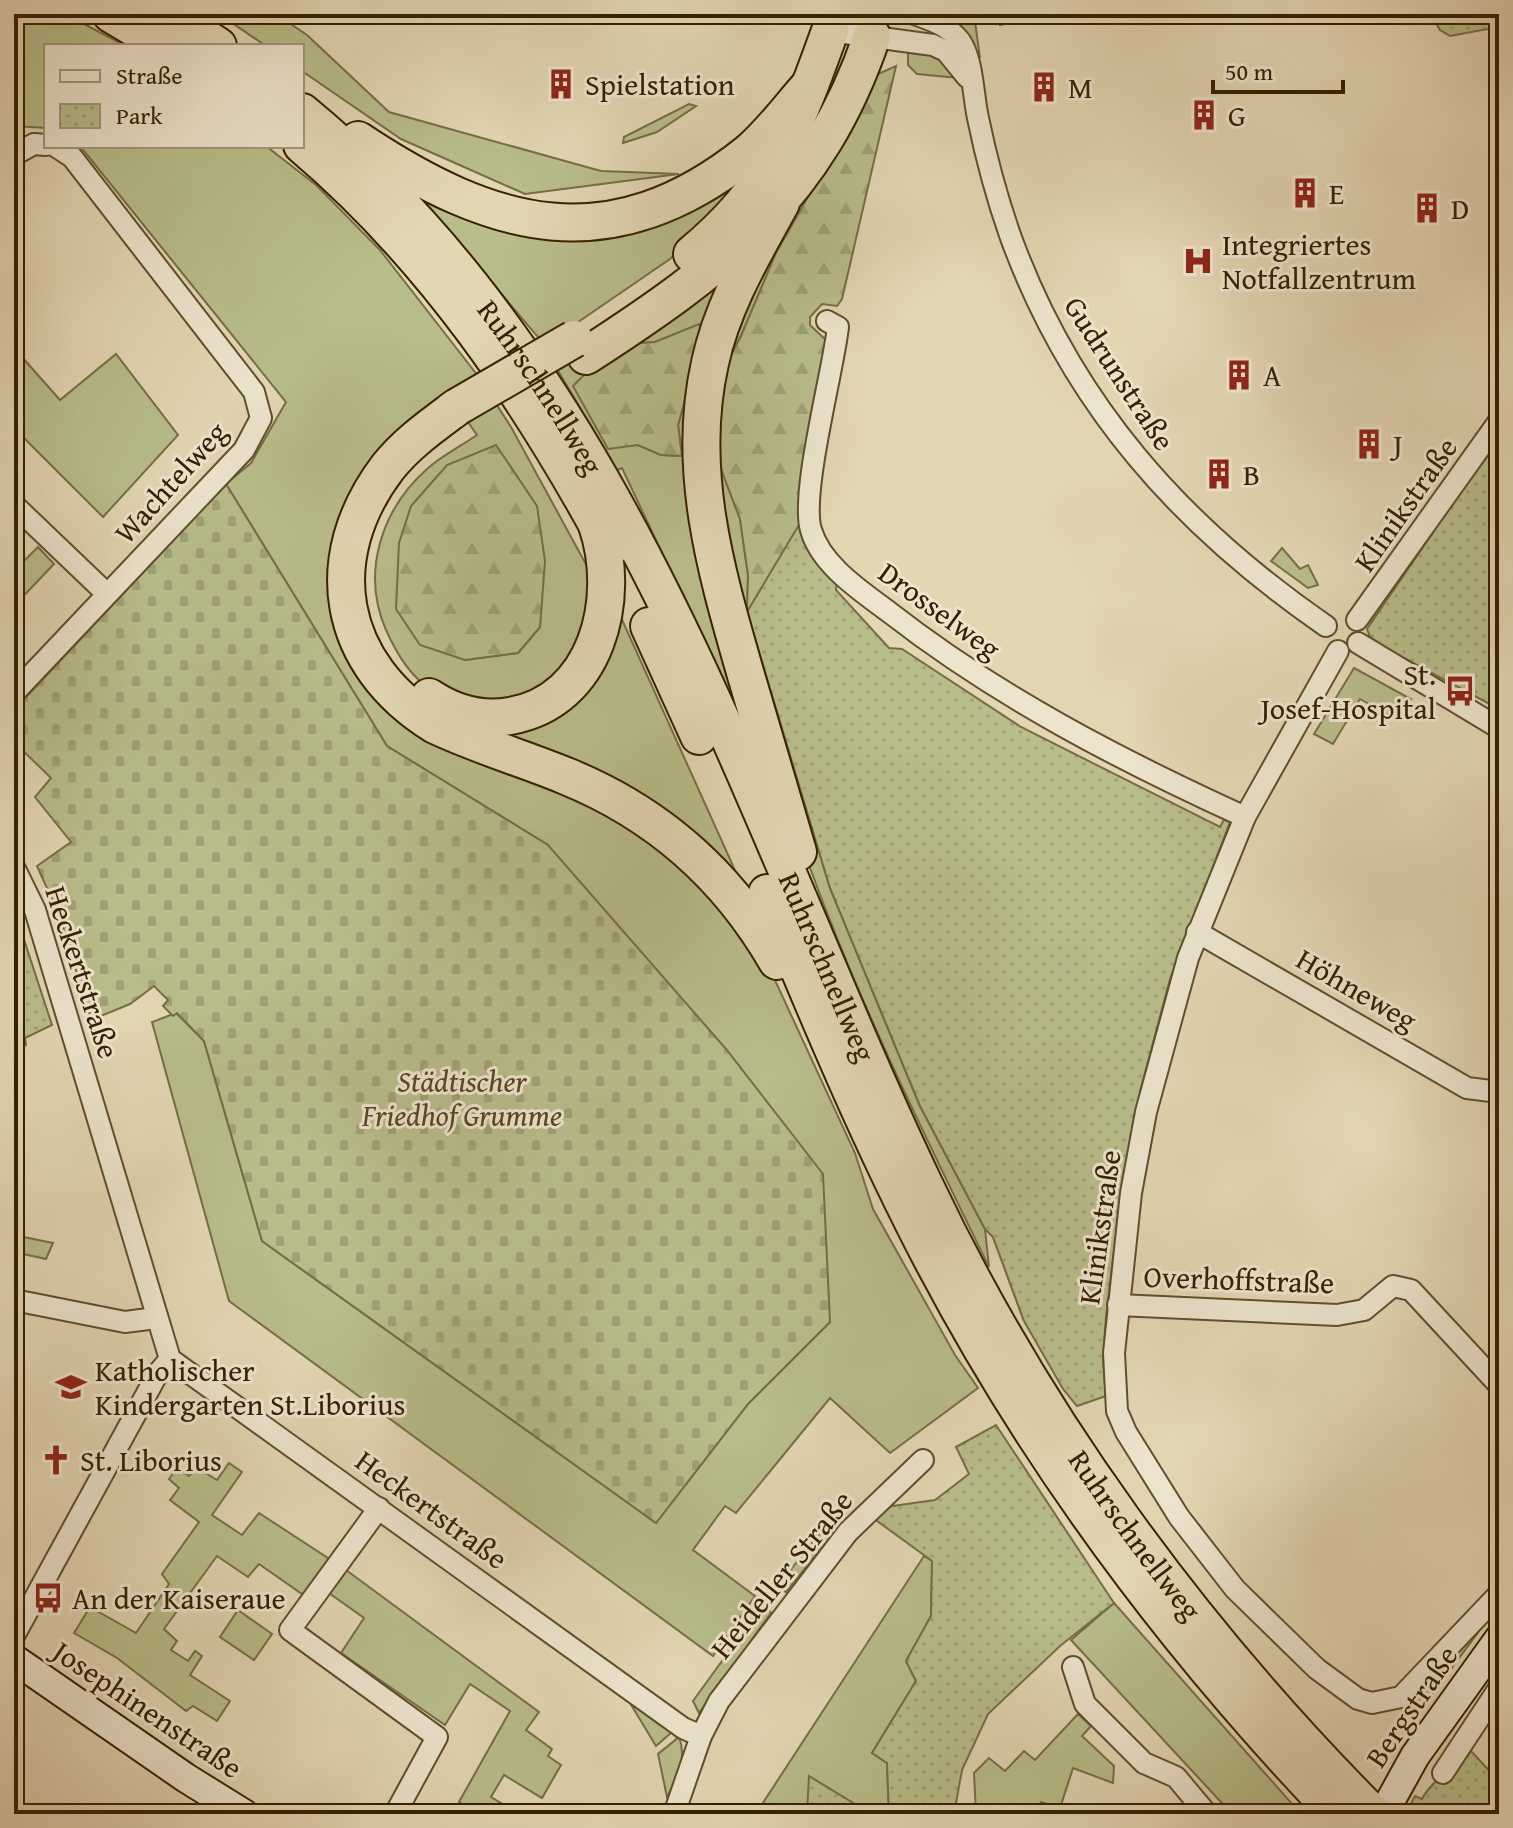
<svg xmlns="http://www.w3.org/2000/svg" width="1513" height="1828" font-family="'Gentium Book Plus',serif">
	<defs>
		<pattern id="forest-firs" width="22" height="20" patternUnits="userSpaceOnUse" patternTransform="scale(2)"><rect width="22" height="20" fill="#b8bd8a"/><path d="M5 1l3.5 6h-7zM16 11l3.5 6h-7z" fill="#9fa275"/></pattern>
		<pattern id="cemetery-stones" width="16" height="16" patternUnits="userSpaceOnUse" patternTransform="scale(2)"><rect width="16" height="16" fill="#b8bd8a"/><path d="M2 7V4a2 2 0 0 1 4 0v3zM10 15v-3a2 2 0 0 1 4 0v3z" fill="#9fa275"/></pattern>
		<pattern id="park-dots" width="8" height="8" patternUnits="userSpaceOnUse" patternTransform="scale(2)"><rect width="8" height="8" fill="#b8bd8a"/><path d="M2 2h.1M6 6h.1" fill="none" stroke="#9fa275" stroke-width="1.8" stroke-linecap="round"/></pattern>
	</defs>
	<rect width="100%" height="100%" fill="#e3d6b3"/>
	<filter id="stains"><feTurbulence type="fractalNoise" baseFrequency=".0025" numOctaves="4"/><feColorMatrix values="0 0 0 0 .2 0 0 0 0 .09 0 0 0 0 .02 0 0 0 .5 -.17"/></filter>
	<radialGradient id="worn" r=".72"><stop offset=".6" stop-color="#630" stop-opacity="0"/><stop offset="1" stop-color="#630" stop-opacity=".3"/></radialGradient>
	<g fill="#b8bd8a" stroke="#766e45" stroke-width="2" fill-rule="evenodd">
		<path d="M14,14H65L126,46H46V128L14,126Z"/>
		<path d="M219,14H276L307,35L389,112L601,171L679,174L525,194L401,139L302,71V46H266Z"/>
		<path d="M943,14H974L980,58L959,25Z"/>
		<path d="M999,14H1052L1000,25Z"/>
		<path d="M922,52L939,56L959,78L917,74L908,65V53Z"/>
		<path d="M689,104L696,106L657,132L623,143L624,137Z"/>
		<path d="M80,146H266L316,185L380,250L478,376L511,427L588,568L592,587L572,670L501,708C480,702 450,699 430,688C410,677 395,650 386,630C361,573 381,510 427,469C441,456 461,446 477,435L450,397L371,473L351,651L541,776L674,849L767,963L855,1153L873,1209L955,1355L978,1388L890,1453L830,1398L736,1513L725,1506L693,1550L755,1596L713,1656L229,1301L152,1022L176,1013L204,1041L262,1241L656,1523L748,1404L830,1322L548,845L387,746L226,484L251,463L286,402ZM540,627L518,653L465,660Z"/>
		<path d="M759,156L730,202L670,259L568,329L591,365L734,259L697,368L748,735L622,468L617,470L538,337L405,181L531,228ZM699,325L687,395L678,425L682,456L661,455L638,445L628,344L655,342Z"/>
		<path d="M832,156L776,253L741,336L718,379L715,453L740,519L748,575L747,612L830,888L920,1106L985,1229L989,1267C925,1136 859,1003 809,865C787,803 772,737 754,674C728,583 698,485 713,390C728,297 779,230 832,156Z"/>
		<path d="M14,348L60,400L116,354L178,435L103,517L14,428Z"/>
		<path d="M38,547L54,564L14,606V562L19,566Z"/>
		<path d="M1282,548L1300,569L1308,565L1318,585L1308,588L1271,561Z"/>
		<path d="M610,593L752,908L466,724L531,720Z"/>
		<path d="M1354,668L1411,699L1396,719L1360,699L1333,744L1314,734Z"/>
		<path d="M14,1235L53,1243L46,1259L14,1252Z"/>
		<path d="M229,1463L242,1472L212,1515L242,1535L259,1513L331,1560L305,1596L259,1564L248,1577L217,1556L164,1629L177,1641L171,1650L188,1661L195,1651L202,1656L190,1675L230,1701L217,1721L193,1706L186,1711L117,1658L74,1633L90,1607L136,1633L169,1584L162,1574L199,1522L170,1500L179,1488L169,1479L177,1468L189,1476L197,1468L217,1480Z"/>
		<path d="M828,1523L834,1533L786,1592L776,1588Z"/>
		<path d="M924,1556L932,1561L931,1616L906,1661L916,1681L872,1753L887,1763L889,1814H871L810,1777L807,1814L757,1812Z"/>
		<path d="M346,1570L539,1712L526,1730L552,1749L548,1756L561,1765L542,1798L504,1775L491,1797L519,1814H468L470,1809L459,1802L510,1711L470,1684L445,1725L341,1653L364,1618L329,1593Z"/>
		<path d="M764,1603L771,1613L699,1713L693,1701Z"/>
		<path d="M1114,1603L1301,1814H1232L1071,1640Z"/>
		<path d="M1497,1607L1413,1720L1401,1704Z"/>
		<path d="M238,1610L272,1634L254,1660L220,1637Z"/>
		<path d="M627,1698L672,1732L656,1746Z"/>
		<path d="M1078,1714L1091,1726L1082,1736L1114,1766L1113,1783L1073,1768L1060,1808L1041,1802L1036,1814H976L974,1773L989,1758L1005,1771L1024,1751L1035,1760Z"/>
		<path d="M679,1737C687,1757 678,1779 667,1797L658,1754Z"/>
	</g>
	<g fill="url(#forest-firs)" stroke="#766e45" stroke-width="2">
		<path d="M896,66L842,299L837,306L822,304L810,317V325L828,342L800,523L803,541L978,1095L1024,1321L993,1237L985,1229L920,1106L830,888L747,612L748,575L740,519L715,453L718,379L741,336L776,253L878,74Z"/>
		<path d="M699,324L703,336L678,425L682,456L661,455L638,445L608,449L573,386L599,360L628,344L655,342Z"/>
		<path d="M496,445L537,506L545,561L540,627L518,653L465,660L420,645L396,609L399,543L411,506L447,465Z"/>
	</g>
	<path fill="url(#cemetery-stones)" stroke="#766e45" stroke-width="2" d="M226,484L387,746L548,845L726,1049L823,1174L830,1322L748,1404L656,1523L262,1241L204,1041L177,1013L173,1016L163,1006L168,1000L154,986L130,1004L91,1020L60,917L37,866L71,842L35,797L51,778L14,742V710Z"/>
	<g fill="url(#park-dots)" stroke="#766e45" stroke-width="2">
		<path d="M1443,14H1499V27L1450,36L1440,30L1432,16Z"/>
		<path d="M1499,436V709L1385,648L1370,637L1367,629Z"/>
		<path d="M800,523L803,541L837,581L836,590L889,648L902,649L1021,727L1220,827L1226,816L1230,822L1170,979L1141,1088L1120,1200L1106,1316L1103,1360L1106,1396L1077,1406L1063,1389L1024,1321L993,1237L985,1229L920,1106L830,888L747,612Z"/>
		<path d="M14,909L52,1025L25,1038L26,1045L14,1053Z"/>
		<path d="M996,1425L1114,1603L1060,1646L988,1714L962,1770L954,1814H889L887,1763L872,1753L916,1681L906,1661L931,1616L932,1561L873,1518L886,1507L935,1500L969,1474L956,1447Z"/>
		<path d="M1469,1749L1499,1781V1814H1406L1415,1796L1422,1799C1429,1784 1456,1764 1469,1749Z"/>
		<path d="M809,1776L871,1814H807Z"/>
	</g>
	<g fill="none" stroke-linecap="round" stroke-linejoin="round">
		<g stroke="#604e2d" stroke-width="24">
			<g id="street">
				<path d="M914,14C931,20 949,26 960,41C973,59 973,96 978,118C986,157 997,198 1010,235C1071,404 1181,526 1326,626"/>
				<path d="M830,31L933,45L946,51L967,77"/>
				<path d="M14,155L34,144L46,145"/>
				<path d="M827,321L838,327C833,372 800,494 811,530C821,565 861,591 889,612C998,697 1120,760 1245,817"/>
				<path d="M14,505L107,594"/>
				<path d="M1357,620L1499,421"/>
				<path d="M1358,643L1499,728"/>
				<path d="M1338,651L1245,817L1188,958L1146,1112L1131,1193L1114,1353L1117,1411L1126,1432L1179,1517L1235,1589L1317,1669L1358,1699L1372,1703L1401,1697L1499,1594"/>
				<path d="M14,693L244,450L261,418L254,392L72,157L55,146"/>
				<path d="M14,867L35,910L170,1359L683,1728L701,1736L674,1814"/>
				<path d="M1197,932L1467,1088L1491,1091"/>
				<path d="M14,1300L125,1322L156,1318"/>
				<path d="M1118,1305L1337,1315L1364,1310L1393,1286L1411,1290L1499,1385"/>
				<path d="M379,1508L290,1630L437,1737L395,1814"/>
				<path d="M14,1636L158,1373L170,1359"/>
				<path d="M1073,1667L1085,1704L1144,1763L1176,1777L1207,1814"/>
				<path d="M701,1736L719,1701L848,1532L923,1460"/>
				<path d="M1443,1773L1499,1688"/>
			</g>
		</g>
		<g stroke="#352000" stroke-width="32">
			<g id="secondary">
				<path d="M14,1659L186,1778L244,1814"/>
				<path d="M1383,1814L1415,1756L1499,1639"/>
			</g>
		</g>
		<g stroke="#352000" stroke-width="40">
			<g id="highway">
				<path d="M111,14L165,46"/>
				<path d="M169,14L218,46"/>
				<path id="s1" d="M302,112C631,383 748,815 925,1186C1035,1419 1192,1632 1373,1814"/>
				<path d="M358,140C493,230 610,263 748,153C771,134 790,107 810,85"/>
				<path d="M302,145C433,256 529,398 610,548"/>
				<path d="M781,203C753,254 722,306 710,363C686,469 716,571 745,672C763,732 780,792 798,852"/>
				<path d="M692,254C773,187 796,126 830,31"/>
				<path d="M586,356C722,268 818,196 872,36"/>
				<path d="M457,407C433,425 407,443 388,467C318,559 337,664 435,725C477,745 522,758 566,776C657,813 728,876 777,961"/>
				<path d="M649,626L699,736"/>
				<path d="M429,697C453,713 481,721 510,716C597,701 622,599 597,525"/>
				<path d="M767,893C819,1018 871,1143 934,1263C1041,1466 1179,1649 1337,1814"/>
			</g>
		</g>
		<use href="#street" stroke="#ede4ce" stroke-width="20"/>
		<use href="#secondary" stroke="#ede4ce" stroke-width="28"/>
		<use href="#highway" stroke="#e3d6b3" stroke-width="36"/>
		<g stroke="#352000" stroke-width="40" stroke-linecap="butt">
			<path id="highway-bridge" d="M457,407L574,339"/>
		</g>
		<use href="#highway-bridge" stroke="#e3d6b3" stroke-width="36"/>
	</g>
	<defs>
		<g id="building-bare" transform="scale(2.4)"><path d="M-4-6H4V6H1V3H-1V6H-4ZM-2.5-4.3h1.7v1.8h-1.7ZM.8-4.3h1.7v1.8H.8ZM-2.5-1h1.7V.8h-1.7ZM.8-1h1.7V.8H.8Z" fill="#8f2418" stroke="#ede4ce" stroke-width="2.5" paint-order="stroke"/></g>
		<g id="hospital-bare" transform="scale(2.4)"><path d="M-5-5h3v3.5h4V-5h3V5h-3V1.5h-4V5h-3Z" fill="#8f2418" stroke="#ede4ce" stroke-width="2.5" paint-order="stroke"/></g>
		<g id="bus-bare" transform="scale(2.4)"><path d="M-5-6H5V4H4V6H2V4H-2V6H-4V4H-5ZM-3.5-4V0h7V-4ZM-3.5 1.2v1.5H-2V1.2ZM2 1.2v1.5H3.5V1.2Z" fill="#8f2418" stroke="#ede4ce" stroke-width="2.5" paint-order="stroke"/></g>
		<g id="school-bare" transform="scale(2.4)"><path d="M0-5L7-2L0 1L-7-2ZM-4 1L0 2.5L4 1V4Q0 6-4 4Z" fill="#8f2418" stroke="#ede4ce" stroke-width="2.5" paint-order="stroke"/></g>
		<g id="church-bare" transform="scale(2.4)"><path d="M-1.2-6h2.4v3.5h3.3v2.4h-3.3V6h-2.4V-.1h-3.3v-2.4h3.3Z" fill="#8f2418" stroke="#ede4ce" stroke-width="2.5" paint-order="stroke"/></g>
	</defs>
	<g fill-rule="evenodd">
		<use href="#building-bare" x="561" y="84"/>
		<use href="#building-bare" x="1044" y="87"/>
		<use href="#building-bare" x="1204" y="115"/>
		<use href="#building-bare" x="1305" y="193"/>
		<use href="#building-bare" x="1427" y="208"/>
		<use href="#hospital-bare" x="1198" y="261"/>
		<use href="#building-bare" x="1239" y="375"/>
		<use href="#building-bare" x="1369" y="444"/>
		<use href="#building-bare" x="1219" y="474"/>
		<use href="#bus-bare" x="1460" y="691"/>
		<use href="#school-bare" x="71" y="1387"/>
		<use href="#church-bare" x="56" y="1460"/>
		<use href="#bus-bare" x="48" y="1598"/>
	</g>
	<g text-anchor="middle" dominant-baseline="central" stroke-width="6" stroke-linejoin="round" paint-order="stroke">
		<g font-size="30" fill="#352000" stroke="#ede4ce" text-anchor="start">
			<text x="585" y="84">Spielstation</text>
			<text x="1068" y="87">M</text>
			<text x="1228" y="115">G</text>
			<text x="1329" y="193">E</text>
			<text x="1451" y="208">D</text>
			<text x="1222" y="244">Integriertes<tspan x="1222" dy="34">Notfallzentrum</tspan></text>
			<text x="1263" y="375">A</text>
			<text x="1393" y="444">J</text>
			<text x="1243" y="474">B</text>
			<text x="1436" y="674" text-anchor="end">St.<tspan x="1436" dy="34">Josef-Hospital</tspan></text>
			<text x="95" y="1370">Katholischer<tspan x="95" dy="34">Kindergarten St.Liborius</tspan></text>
			<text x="80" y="1460">St. Liborius</text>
			<text x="72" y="1598">An der Kaiseraue</text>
		</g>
		<g font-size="30" fill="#352000" stroke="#ede4ce">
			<text transform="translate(1120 373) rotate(57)">Gudrunstraße</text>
			<text stroke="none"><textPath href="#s1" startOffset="366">Ruhrschnellweg</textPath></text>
			<text transform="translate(170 482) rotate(-48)">Wachtelweg</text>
			<text transform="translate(1405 504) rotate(-55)">Klinikstraße</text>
			<text transform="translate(940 610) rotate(36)">Drosselweg</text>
			<text stroke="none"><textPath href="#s1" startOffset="1014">Ruhrschnellweg</textPath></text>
			<text transform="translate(83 972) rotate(72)">Heckertstraße</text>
			<text transform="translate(1357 989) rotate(30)">Höhneweg</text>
			<text transform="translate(1099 1227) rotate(-82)">Klinikstraße</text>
			<text transform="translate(1239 1279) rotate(2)">Overhoffstraße</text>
			<text transform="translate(432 1509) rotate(36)">Heckertstraße</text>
			<text stroke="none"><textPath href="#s1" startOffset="1662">Ruhrschnellweg</textPath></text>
			<text transform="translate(781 1574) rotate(-51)">Heideller Straße</text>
			<text transform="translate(1411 1706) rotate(-56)">Bergstraße</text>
			<text transform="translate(148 1709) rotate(34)">Josephinenstraße</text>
		</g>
		<g font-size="30" font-style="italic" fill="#564722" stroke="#ede4ce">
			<text x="462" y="1081">Städtischer<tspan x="462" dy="34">Friedhof Grumme</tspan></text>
		</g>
	</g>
	<rect width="1513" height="1828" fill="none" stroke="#e3d6b3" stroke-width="48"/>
	<rect x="16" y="16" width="1481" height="1796" fill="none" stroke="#352000" stroke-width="4"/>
	<rect x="24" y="24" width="1465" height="1780" fill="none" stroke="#352000" stroke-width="2"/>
	<rect x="44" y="44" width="260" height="104" fill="#ede4ce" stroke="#a3967c" stroke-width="2"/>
	<rect x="60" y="70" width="40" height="12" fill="#ede4ce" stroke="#a3967c" stroke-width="2"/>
	<text x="116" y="84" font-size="24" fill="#352000">Straße</text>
	<rect x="60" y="104" width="40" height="24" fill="url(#park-dots)" stroke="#a3967c" stroke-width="2"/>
	<text x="116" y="124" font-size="24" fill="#352000">Park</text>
	<path d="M1213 80v12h130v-12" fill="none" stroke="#352000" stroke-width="4"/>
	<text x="1225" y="80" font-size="24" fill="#352000" stroke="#ede4ce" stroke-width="6" paint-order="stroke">50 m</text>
	<rect width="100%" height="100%" filter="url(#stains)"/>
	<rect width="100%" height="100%" fill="url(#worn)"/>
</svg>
